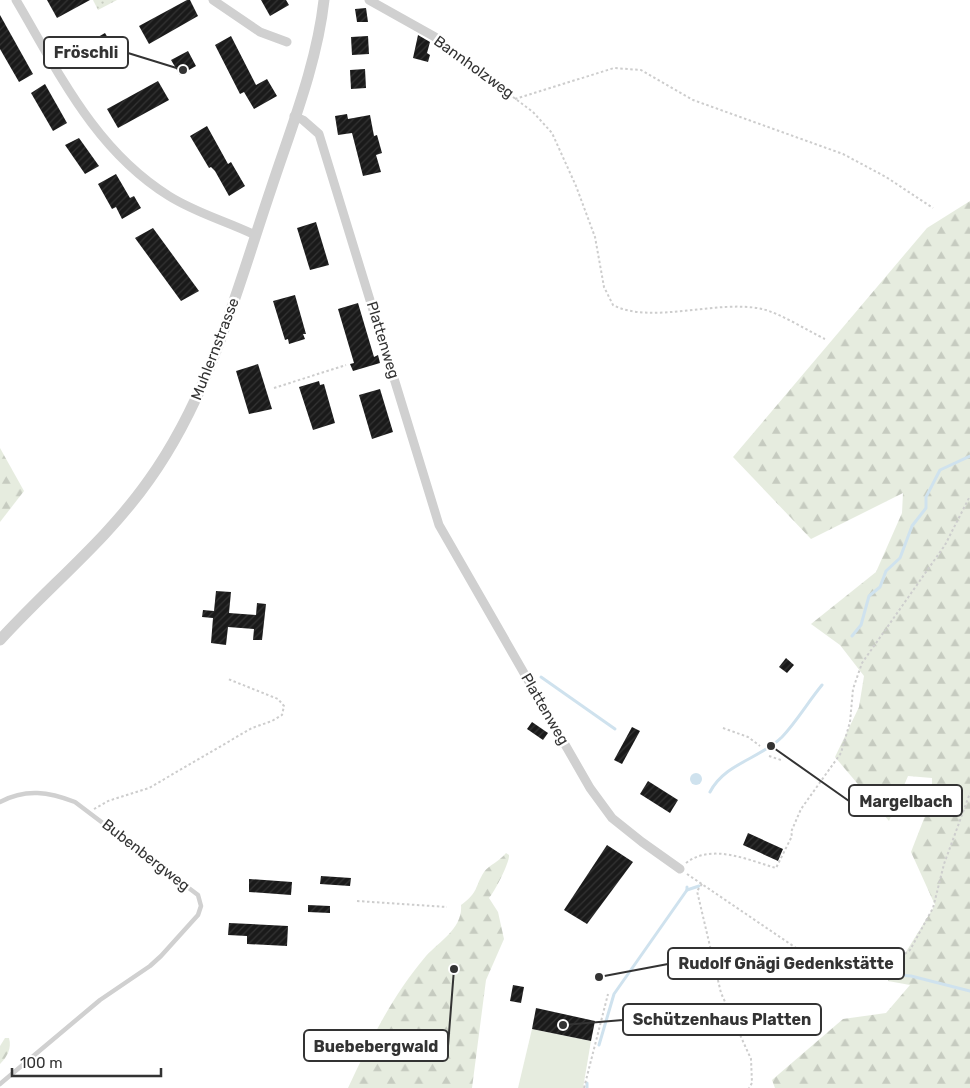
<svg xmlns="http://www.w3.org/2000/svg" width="970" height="1088" font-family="Rubik,sans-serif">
	<defs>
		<pattern id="forest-firs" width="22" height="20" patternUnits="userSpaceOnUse" patternTransform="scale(1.25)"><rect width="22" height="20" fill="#e6ecdf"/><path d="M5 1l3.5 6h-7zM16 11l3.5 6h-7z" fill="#c6cbc0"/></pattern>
		<pattern id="park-dots" width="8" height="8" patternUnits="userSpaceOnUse" patternTransform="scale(1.25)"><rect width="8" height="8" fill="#e6ecdf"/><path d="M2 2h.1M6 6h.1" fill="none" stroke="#c6cbc0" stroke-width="1.8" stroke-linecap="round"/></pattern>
		<pattern id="building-hatch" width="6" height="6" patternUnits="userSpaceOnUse" patternTransform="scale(1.25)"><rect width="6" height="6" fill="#1a1a1a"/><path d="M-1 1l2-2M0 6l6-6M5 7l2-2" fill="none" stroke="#333"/></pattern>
	</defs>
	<rect width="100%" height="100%" fill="#fff"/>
	<g fill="url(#forest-firs)">
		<path d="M970,201V1088H775L772,1080L843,1019L886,1013L910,985L888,981L935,905L911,852L932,798V778L908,776L889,821L835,757L859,707L864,676L840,645L811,624L876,572L902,513L903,493L811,539L733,457L927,228Z"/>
		<path d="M0,448L24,491L0,522Z"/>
		<path d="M506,853L509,855C510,862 494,893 489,898L498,912L504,939L486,980L472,1088H348C370,1041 392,996 426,956C440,941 463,928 461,905C479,892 474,888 484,872C489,865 500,861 506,853Z"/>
		<path d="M5,1038H9C12,1048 7,1057 0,1064V1046Z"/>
	</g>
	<path fill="url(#park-dots)" d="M93,0H117L98,10Z"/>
	<path fill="#e6ecdf" d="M532,1029L591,1041L583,1088H518Z"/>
	<circle fill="#cfe2ee" cx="696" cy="779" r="6"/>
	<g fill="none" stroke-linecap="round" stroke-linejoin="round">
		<g stroke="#cfe2ee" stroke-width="3">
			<path d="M852,636L861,625L869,596L880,587L886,571L900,558L912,526L926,508V497L940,470L970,456"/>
			<path d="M541,677L615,729"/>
			<path d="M710,792C725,763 760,759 782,737C797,721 808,702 822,685"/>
			<path d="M687,890L699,886"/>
			<path d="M891,971L897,975L911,976L970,991"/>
			<path d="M599,1045L614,994L687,890V887"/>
			<path d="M587,1088V1083"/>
		</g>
	</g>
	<g fill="url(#building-hatch)">
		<path d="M47,0H90L57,18Z"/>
		<path d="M187,0H190L198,16L149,44L139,26Z"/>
		<path d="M261,0H286L289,5L270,16Z"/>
		<path d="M366,8L368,22H357L355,9Z"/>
		<path d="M0,15L33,74L19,82L0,49Z"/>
		<path d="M105,33L116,52L86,69L75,50Z"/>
		<path d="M418,35L430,42L427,53L430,55L428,62L413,58Z"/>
		<path d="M231,36L256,85L267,79L277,96L254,109L244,92L240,94L215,45Z"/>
		<path d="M368,36L369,54L352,55L351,37Z"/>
		<path d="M188,51L196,66L180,75L171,60Z"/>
		<path d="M365,69L366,88L351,89L350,70Z"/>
		<path d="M158,81L169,100L118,128L107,109Z"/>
		<path d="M45,84L67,123L53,131L31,93Z"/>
		<path d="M347,114L348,119L370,115L374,136L377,135L382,153L376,155L381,172L363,176L352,133L338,135L335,116Z"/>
		<path d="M207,126L228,164L231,162L245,186L229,196L215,171L211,167L209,168L190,136Z"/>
		<path d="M79,138L99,166L85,174L65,145Z"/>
		<path d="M116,174L130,198L134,196L141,208L122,219L116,207L112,209L98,184Z"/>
		<path d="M316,222L329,265L310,270L297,228Z"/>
		<path d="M153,228L199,291L181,301L135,238Z"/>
		<path d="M295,295L306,334H303L305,339L289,344L288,339L285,340L273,301Z"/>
		<path d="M358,303L374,357L378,355L380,363L353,371L350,364L354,363L338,309Z"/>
		<path d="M258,364L272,409L249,414L236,371Z"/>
		<path d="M319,381L320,385L324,384L335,423L313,430L299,387Z"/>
		<path d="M380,389L393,432L372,439L359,395Z"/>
		<path d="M216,591L231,592L229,613L256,615L257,603L266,604L262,640H253L254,629L228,627L226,645L211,643L213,618L202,617L203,610L214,611Z"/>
		<path d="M786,658L794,665L787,673L779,667Z"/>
		<path d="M532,722L548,733L543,740L527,729Z"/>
		<path d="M632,727L640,731L622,764L614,760Z"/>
		<path d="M648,781L678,800L670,813L640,794Z"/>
		<path d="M748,833L783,849L778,861L743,845Z"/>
		<path d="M607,845L633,862L587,924L564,910Z"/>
		<path d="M321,876L351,878L350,886L320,884Z"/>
		<path d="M249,879L292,882L291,895L249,892Z"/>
		<path d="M308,905L330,906V913L308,912Z"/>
		<path d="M229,923L288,926L287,946L247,944V936L228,935Z"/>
		<path d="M513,985L524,987L521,1003L510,1001Z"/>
		<path d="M536,1008L595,1021L591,1041L532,1029Z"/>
	</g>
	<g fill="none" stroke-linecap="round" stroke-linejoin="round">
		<g stroke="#cdcdcd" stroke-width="2" stroke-dasharray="2.5 2.5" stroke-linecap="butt">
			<path d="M457,55L533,112L552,133L576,186L595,237L604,287L613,305C651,325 718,299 762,309C780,313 808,331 825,339"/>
			<path d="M515,99L614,68L641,70L693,100L843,154L886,177L933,208"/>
			<path d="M274,388L346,365"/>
			<path d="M723,728L748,737L760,746"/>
			<path d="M769,756L781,760"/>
			<path d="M94,809L108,801L149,788L252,728L272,721L282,715L284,706L278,699L228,679"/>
			<path d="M686,863C712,843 748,860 776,868L792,836L791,832L801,809L841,753L850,722L853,689L862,663L945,545L970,496"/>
			<path d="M687,874L833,973L857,977L880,972L910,950L933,908L944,864L970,793"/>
			<path d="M702,884L697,891L721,993L751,1059L752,1083L749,1088"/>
			<path d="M357,901L447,907"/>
			<path d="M584,1088L608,994"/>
		</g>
		<path stroke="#d0d0d0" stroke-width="4.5" d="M0,802C26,788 49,792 75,802L198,895L201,906L198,915L161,956L150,966L100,1000L0,1084"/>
		<g stroke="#d0d0d0" stroke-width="9">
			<path d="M16,0C59,73 95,150 169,196C196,213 226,221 255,235"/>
			<path d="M213,0L260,32L287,42"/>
			<path d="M369,0L435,37L450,50"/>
			<path d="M294,116L303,120L319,134L439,525L590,788L612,818L642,842L680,869"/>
		</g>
		<path stroke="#d0d0d0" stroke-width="11" d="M0,640C49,586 107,540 149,480C211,393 237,289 271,189C291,128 317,64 324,0"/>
	</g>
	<g text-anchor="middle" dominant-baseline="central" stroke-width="5" stroke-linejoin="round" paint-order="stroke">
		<g font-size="15" fill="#333" stroke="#fff">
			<text transform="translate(474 67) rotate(36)">Bannholzweg</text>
			<text transform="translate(383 340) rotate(73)">Plattenweg</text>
			<text transform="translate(215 349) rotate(-69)">Muhlernstrasse</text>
			<text transform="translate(545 709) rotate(60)">Plattenweg</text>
			<text transform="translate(146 855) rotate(38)">Bubenbergweg</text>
		</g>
	</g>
	<path fill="none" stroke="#333" stroke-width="2" d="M183 70L128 53M771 746L849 801M599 977L668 964M563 1025L623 1020M454 969L448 1046"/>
	<g fill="#333" stroke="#fff" stroke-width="2">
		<circle cx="183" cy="70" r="5"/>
		<circle cx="771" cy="746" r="5"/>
		<circle cx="599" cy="977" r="5"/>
		<circle cx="563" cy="1025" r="5"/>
		<circle cx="454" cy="969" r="5"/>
	</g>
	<g fill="#fff" stroke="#333" stroke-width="2">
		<rect x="44" y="37" width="84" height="31" rx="5"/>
		<rect x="849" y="785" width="113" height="31" rx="5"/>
		<rect x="668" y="948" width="236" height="31" rx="5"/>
		<rect x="623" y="1004" width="198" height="31" rx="5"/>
		<rect x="304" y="1030" width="144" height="31" rx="5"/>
	</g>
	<g font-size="16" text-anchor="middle" font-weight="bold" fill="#333">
		<text x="86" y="58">Fröschli</text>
		<text x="906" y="807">Margelbach</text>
		<text x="786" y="969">Rudolf Gnägi Gedenkstätte</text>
		<text x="722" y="1025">Schützenhaus Platten</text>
		<text x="376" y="1052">Buebebergwald</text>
	</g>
	<path d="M12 1068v8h149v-8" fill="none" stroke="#333333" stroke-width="2.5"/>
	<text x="20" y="1068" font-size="15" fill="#333333" stroke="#ffffff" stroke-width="4" paint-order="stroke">100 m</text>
</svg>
